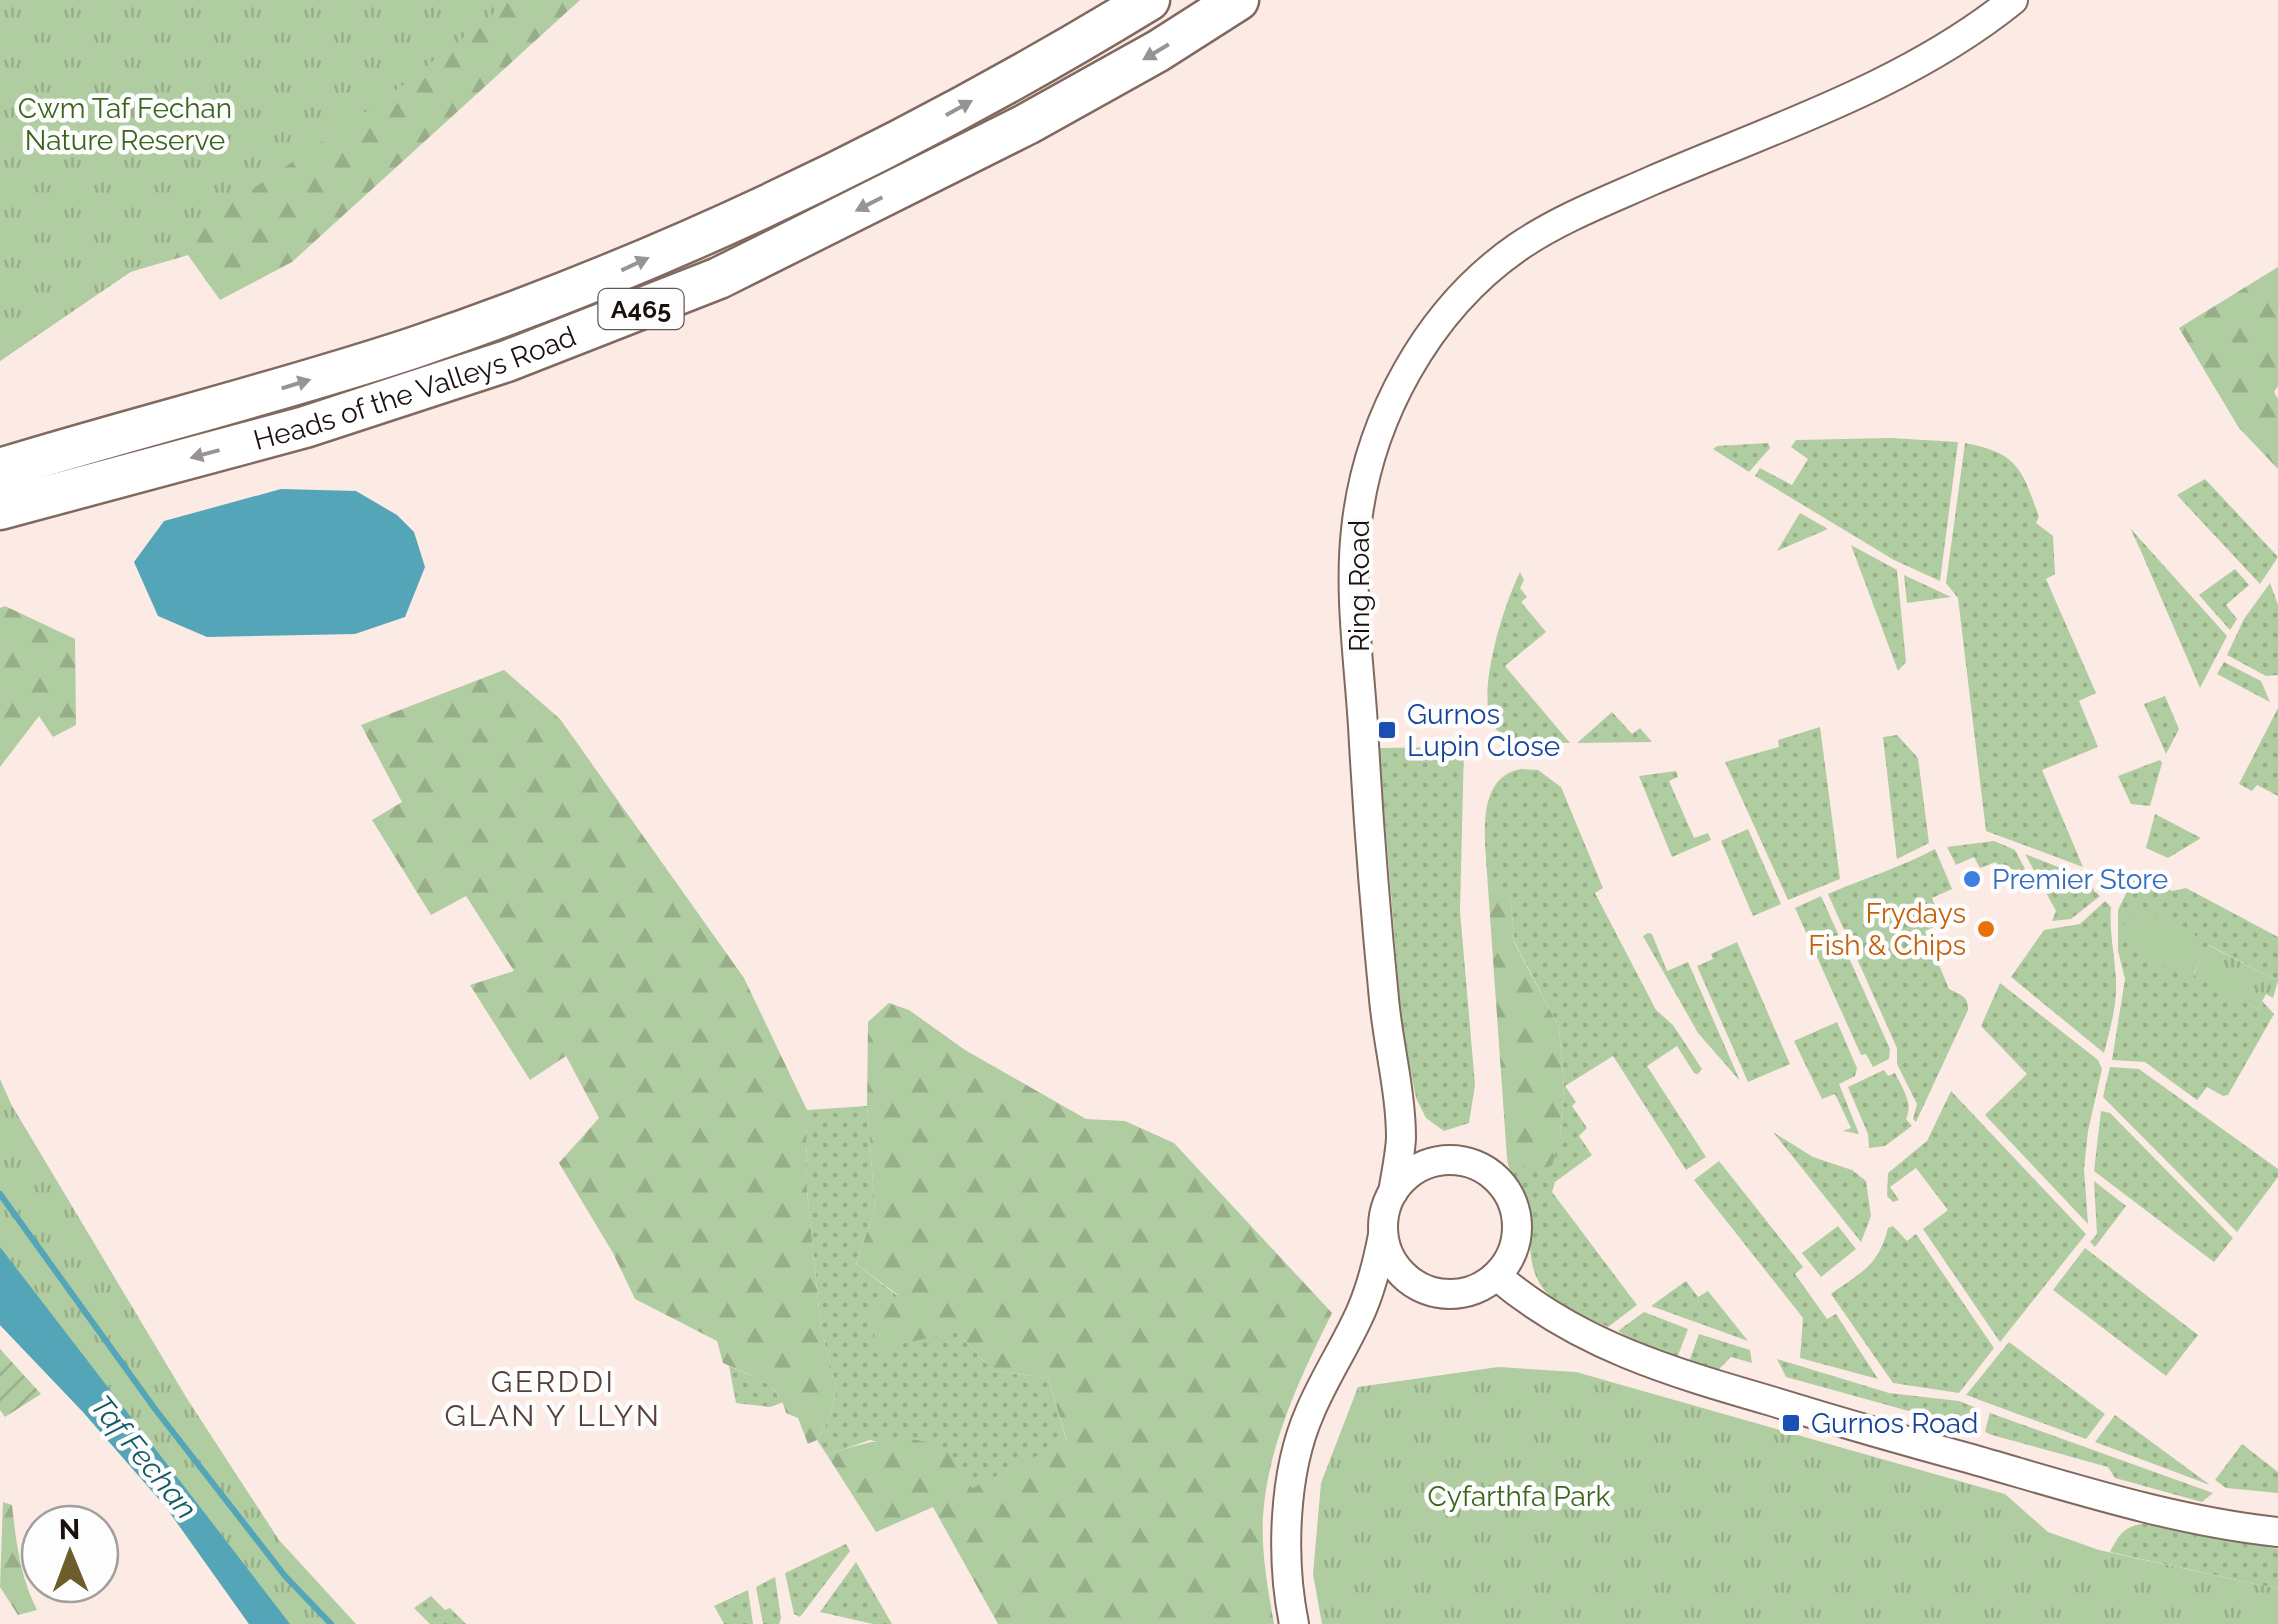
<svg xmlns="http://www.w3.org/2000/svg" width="2278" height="1624" font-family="Raleway,sans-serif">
	<defs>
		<pattern id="grass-dots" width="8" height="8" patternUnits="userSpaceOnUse" patternTransform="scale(2.5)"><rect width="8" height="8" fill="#b0cca1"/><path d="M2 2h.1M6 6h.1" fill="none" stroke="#97ae89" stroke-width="1.8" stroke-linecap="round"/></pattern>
		<pattern id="forest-firs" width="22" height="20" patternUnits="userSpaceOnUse" patternTransform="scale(2.5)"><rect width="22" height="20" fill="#b0cca1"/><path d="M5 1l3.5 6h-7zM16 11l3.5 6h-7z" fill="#97ae89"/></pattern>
		<pattern id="park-tufts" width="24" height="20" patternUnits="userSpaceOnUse" patternTransform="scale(2.5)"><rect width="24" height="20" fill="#b0cca1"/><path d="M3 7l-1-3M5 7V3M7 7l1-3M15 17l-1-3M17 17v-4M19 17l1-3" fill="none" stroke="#97ae89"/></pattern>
		<pattern id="garden-furrows" width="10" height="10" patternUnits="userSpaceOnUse" patternTransform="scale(2.5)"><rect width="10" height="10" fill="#b0cca1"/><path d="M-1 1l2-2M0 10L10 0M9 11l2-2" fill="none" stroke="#97ae89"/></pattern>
	</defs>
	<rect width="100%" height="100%" fill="#fcebe5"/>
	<g fill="url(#grass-dots)">
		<path d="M1891,438L1958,442L1940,581L1894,560L1755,476L1760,468L1792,485L1808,459L1791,447L1796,440Z"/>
		<path d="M1768,443L1770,448L1749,472L1713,449L1717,446Z"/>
		<path d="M1965,443C2018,453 2022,469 2039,517L2036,523L2053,536L2055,574L2046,579L2096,693L2079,701L2098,747L2042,770L2083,867L1986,831L1958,598L1946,583Z"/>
		<path d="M2205,479L2278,557L2260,584L2177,495Z"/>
		<path d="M1800,513L1828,529L1777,551Z"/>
		<path d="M2130,528L2227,636L2200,688L2140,549Z"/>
		<path d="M1851,545L1897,570L1906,662L1898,671Z"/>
		<path d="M2235,569L2249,585L2226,605L2237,619L2230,630L2199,595Z"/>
		<path d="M1520,572L1524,580L1520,588L1527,597L1521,602L1546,632L1505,666L1570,743L1510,741C1504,736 1496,731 1493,724C1475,693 1505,602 1520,572Z"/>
		<path d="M1904,575L1951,597L1907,603Z"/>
		<path d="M2270,583L2278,605V675L2266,676L2227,655L2244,619Z"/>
		<path d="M2224,662L2261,681L2270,702L2217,674Z"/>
		<path d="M2165,696L2179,729L2166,754L2144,704Z"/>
		<path d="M2278,708V796L2257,785L2252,791L2239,784Z"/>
		<path d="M1612,712L1632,734L1640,728L1652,742L1577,743Z"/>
		<path d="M1820,727L1840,879L1788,900L1725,762L1779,747L1778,740Z"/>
		<path d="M1897,735L1918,758L1929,843L1897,859L1883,737Z"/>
		<path d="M1464,747L1460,911L1475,1085L1469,1123L1444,1131L1426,1118L1416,1098L1402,1028L1379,748Z"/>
		<path d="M2160,760L2162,763L2150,806L2131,804L2118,776Z"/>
		<path d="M1521,769L1538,770L1561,787L1603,888L1595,893L1656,1010L1673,1025L1702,1069L1698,1074L1694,1073L1677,1046L1647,1066L1706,1157L1686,1170L1613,1056L1565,1086L1576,1102L1572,1106L1587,1128L1579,1136L1592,1155L1555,1182L1552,1192L1637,1305L1608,1327C1572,1310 1536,1302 1531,1256C1529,1237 1531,1219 1527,1200C1524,1183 1508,1175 1507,1158L1537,1171L1560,1136L1564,1086L1559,1027L1514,941L1510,891L1488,888C1487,851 1471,778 1521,769Z"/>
		<path d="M1676,771L1678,777L1669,781L1694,838L1708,833L1711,840L1672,857L1639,776Z"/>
		<path d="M2155,814L2201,838L2168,858L2146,848Z"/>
		<path d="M1748,829L1781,904L1753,916L1721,841Z"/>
		<path d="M1994,841L2015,850L2025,869L2012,876L2015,882L2010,890L1996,862L1980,868L1974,857L1956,865L1947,847Z"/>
		<path d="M1935,849L1952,889L1932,898L1942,923L1925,931L1949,989C1960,995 1969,996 1968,1010L1916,1122L1913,1119L1917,1104L1897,1064V1048L1828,894C1864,878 1900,868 1935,849Z"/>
		<path d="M2025,854L2089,879L2094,891L2100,896L2071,919L2052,921L2056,911Z"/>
		<path d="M2142,875L2172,891L2186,888L2278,937V981L2209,945L2193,974L2258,1009L2262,1001L2274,1014L2228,1095L2223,1096L2207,1087L2197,1100L2145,1062L2112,1060L2125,979L2118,951V910L2134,877Z"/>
		<path d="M1821,896L1890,1049L1889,1059L1873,1067L1866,1054L1861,1055L1795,908Z"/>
		<path d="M2105,901L2111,907C2109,933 2115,956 2116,981C2117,1006 2110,1029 2104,1053L2011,977L2044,930L2080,924Z"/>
		<path d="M1648,933L1652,934L1667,971L1688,962L1740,1081L1698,1033L1643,936Z"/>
		<path d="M1737,942L1790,1064L1748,1082L1697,966L1713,959L1711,954Z"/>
		<path d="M2000,983L2098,1060L2102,1069L2088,1131L2084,1169L2088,1224L1985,1115L2027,1074L1981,1026Z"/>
		<path d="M1837,1022L1857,1068L1855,1076L1839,1084L1859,1134L1843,1131L1851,1128L1835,1094L1822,1099L1794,1041Z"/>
		<path d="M2110,1067L2139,1069L2278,1169V1177L2237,1232L2103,1097Z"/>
		<path d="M1884,1070L1888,1076L1895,1073C1902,1088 1914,1103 1906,1119L1912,1126L1885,1146L1869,1148L1868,1134L1848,1087Z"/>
		<path d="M1951,1091L2086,1234L2000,1342L1923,1229L1948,1210L1916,1168L1890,1187L1899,1200L1893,1202L1887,1196L1888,1173L1927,1141Z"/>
		<path d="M867,1106L875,1209L856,1264L898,1296L923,1337L957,1332L993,1371L1048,1378L1067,1442L972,1488L957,1460L870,1440L827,1455L817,1440L829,1419L837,1389L821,1329L806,1181L807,1110Z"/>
		<path d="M2101,1111L2110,1113L2233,1238L2214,1262L2094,1171Z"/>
		<path d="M1773,1132L1813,1157L1852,1170L1866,1181L1871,1216L1861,1242Z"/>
		<path d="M1719,1161L1803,1267L1795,1274L1827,1319L1836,1314L1878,1379L1800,1358L1803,1318L1694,1180Z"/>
		<path d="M2094,1181L2126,1206L2095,1247L2090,1242L2097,1234Z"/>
		<path d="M1838,1226L1856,1249L1821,1277L1802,1253Z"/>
		<path d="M1893,1226L1907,1241L1916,1234L1994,1348L1959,1393L1893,1383L1831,1294C1862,1271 1878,1267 1888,1228Z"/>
		<path d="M2085,1248L2198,1335L2166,1376L2053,1290Z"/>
		<path d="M1686,1281L1698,1297L1708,1291L1748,1341L1651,1306Z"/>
		<path d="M1644,1312L1688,1329L1677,1358L1646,1347L1618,1331Z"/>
		<path d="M1699,1334L1750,1350L1752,1363L1731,1357L1717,1371L1689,1362Z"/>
		<path d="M2009,1342L2105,1414L2086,1439L1966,1395Z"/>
		<path d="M1777,1359L1889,1393L1959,1401L1979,1409L1974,1429L1786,1377Z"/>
		<path d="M729,1366L767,1382L784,1402L770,1407L736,1403Z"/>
		<path d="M1990,1412V1413L2213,1493L2202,1502L2115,1478L2108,1467L1992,1435L1985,1432Z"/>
		<path d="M2115,1415L2210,1485L2095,1442Z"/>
		<path d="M2242,1444L2278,1472V1493L2226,1488L2215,1480Z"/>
		<path d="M2149,1523L2278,1549V1589L2110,1552C2120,1532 2126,1525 2149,1523Z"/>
		<path d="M846,1544L850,1551L800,1617L794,1614L785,1573Z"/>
		<path d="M856,1562L892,1624H873L820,1612Z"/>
		<path d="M775,1577L781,1618L779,1624H763L756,1587Z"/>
		<path d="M748,1590L753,1624H724L714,1606Z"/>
		<path d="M431,1596L445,1610L450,1608L466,1624H430L414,1608Z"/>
	</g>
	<g fill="url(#forest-firs)">
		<path d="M392,0H580L292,262L220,300L188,255L127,273L0,361V282Z"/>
		<path d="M2278,267V386L2274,392L2278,399V469L2239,428L2179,328Z"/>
		<path d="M5,606L75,639L76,725L53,737L39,716L0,767V608Z"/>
		<path d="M504,670L560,719L744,978L807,1110L806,1181L821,1329L837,1389L829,1419L817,1440L808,1444L798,1418L786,1413C780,1381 748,1375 723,1363L717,1341L635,1299L613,1253L559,1163L599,1118L566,1056L530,1080L470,985L514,971L466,896L431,915L372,820L402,802L361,725Z"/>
		<path d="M1488,888L1510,890L1514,942L1559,1027L1564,1086L1560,1136L1552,1165L1537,1172L1507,1158Z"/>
		<path d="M889,1003L909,1010L965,1050L1086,1119L1125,1121L1174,1143L1332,1313C1301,1376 1268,1444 1263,1516C1261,1552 1268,1589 1274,1624H998L933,1507L876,1532L827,1455C866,1441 922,1425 957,1460C963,1467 968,1480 972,1488L1067,1441L1048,1378L993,1371L957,1332L877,1349L870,1311L898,1295L856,1264L875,1209L867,1106L868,1022Z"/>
		<path d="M3,1502L12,1505C16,1542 20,1576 37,1610L18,1615L0,1587Z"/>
	</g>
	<g fill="url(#park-tufts)">
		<path d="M0,0H511L386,98L0,361Z"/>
		<path d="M2208,945L2278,981L2273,998L2266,994L2258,1009L2193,975Z"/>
		<path d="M0,1079L11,1104L186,1397L279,1540L356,1624H249L165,1506L83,1412L0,1325Z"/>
		<path d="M1498,1367L1576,1372L2005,1494L2048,1532L2099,1550L2278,1589V1624H1322L1313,1574L1321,1483L1358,1387Z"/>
	</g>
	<path fill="url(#garden-furrows)" d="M0,1349L41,1394L5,1417L0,1410Z"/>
	<path fill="#b0cca1" d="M2151,911L2191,930L2202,944L2198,960L2186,970L2161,966L2129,946L2122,928L2129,914Z"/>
	<g fill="#54a5b7">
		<path d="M281,489L356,491L397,515L414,532L425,567L405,617L355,634L207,637L158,616L134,562L164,521Z"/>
		<path d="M0,1247L290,1624H249L165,1506L83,1412L0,1325Z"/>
	</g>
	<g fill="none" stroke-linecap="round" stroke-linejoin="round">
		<path stroke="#54a5b7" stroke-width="6" d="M0,1194L155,1409L285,1576L331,1624"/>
		<g stroke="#80695f" stroke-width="32">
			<g id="minor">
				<circle cx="1450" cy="1227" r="67"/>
				<path d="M1393,1192C1396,1175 1400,1156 1401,1138C1401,1092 1388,1044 1384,999C1375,908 1368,817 1363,726C1359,662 1349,594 1356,530C1367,421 1427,310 1518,247C1559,219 1606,201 1651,181C1774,128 1908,85 2013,0"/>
				<path d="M1497,1276C1578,1345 1671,1372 1771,1401C1836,1421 1902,1440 1968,1458C2070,1487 2173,1521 2278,1532"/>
				<path d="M1294,1624C1281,1560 1283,1473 1310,1412C1325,1376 1347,1344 1362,1309C1372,1285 1378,1261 1383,1235"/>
			</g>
		</g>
		<g stroke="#80695f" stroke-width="45">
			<g id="highway">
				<path d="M0,469C137,427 277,393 413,348C670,261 918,141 1149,0"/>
				<path id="s1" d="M0,509L305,427L507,361L719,278L1027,124L1158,51L1238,0"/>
			</g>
		</g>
		<use href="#minor" stroke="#fff" stroke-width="28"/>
		<use href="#highway" stroke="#fff" stroke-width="40"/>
	</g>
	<defs><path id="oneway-solid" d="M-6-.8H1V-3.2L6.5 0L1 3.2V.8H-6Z" transform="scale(2.5)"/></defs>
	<g fill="#989493">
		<use href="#oneway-solid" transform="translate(1156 52) rotate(149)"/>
		<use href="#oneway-solid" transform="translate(959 108) rotate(-29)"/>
		<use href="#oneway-solid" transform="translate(869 204) rotate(153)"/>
		<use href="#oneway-solid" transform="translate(635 264) rotate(-25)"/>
		<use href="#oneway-solid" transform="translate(296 384) rotate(-17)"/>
		<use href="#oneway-solid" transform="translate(205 454) rotate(165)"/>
	</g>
	<g fill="#1a4fb4" stroke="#fdfdfd" stroke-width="4">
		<rect x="1377" y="720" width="20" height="20" rx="5"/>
		<rect x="1781" y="1413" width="20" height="20" rx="5"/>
	</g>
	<circle fill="#3f7fe0" stroke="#fdfdfd" stroke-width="4" cx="1972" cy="879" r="10"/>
	<circle fill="#e8710a" stroke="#fdfdfd" stroke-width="4" cx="1986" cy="929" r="10"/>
	<g text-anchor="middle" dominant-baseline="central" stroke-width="9" stroke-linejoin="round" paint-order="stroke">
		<rect fill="#fdfdfd" stroke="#5e5856" stroke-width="2.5" x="598.5" y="289" width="85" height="40" rx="8"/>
		<g font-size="25" font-weight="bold" fill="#1a110e">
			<text x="641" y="309">A465</text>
		</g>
		<g font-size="28" fill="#3a651b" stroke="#fdfdfd">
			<text x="125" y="108">Cwm Taf Fechan<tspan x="125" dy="32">Nature Reserve</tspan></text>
			<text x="1519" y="1496">Cyfarthfa Park</text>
		</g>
		<g font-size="28" fill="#1a110e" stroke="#fdfdfd">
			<text stroke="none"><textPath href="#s1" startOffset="432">Heads of the Valleys Road</textPath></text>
			<text transform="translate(1359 586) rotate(-90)">Ring Road</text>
		</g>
		<g font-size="28" fill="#164399" stroke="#fdfdfd" text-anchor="start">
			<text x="1407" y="714">Gurnos<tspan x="1407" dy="32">Lupin Close</tspan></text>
			<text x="1811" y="1423">Gurnos Road</text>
		</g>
		<g font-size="28" fill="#366cbe" stroke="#fdfdfd" text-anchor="start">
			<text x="1992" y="879">Premier Store</text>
		</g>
		<g font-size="28" fill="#c56008" stroke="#fdfdfd" text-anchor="end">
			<text x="1966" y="913">Frydays<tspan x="1966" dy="32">Fish &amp; Chips</tspan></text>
		</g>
		<g font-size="30" letter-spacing="2.5" fill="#564037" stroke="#fdfdfd">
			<text x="553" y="1381">GERDDI<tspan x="553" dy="34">GLAN Y LLYN</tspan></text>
		</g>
		<g font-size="30" font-style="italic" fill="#155a67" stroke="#fdfdfd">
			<text transform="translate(144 1457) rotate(51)">Taf Fechan</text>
		</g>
	</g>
	<g transform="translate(70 1554) rotate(359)"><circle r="48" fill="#fdfdfd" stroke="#a29f9d" stroke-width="2.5"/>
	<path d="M0-8L18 38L0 25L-18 38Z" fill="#6d5d2b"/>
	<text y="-15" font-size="28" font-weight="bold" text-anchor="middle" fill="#1a110e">N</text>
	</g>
</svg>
